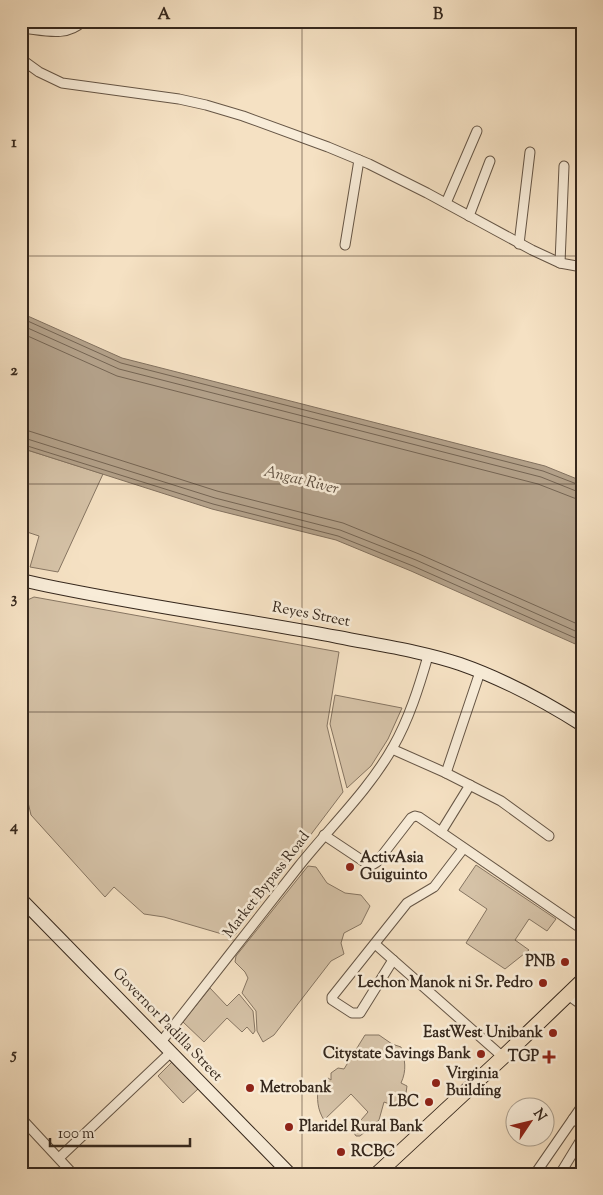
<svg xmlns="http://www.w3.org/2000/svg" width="603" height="1195" font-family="'Sorts Mill Goudy',serif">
	<rect width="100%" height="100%" fill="#f5e1c3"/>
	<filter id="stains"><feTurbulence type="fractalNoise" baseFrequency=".004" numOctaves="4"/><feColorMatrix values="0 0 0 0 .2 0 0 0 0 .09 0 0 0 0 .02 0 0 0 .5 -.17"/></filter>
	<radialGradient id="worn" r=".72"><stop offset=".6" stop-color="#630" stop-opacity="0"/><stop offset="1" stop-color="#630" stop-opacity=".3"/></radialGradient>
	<g fill="#d5c2a7" stroke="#867562">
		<path d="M21,448L103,474L58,572L30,567L39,536L21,530Z"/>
		<path d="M34,597L339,652L327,726L343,792L235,935L222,934L164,917L144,914L114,887L105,897L31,815L24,785L21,782V603Z"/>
		<path d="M335,695L402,708L388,739L371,766L347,788L330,724Z"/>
		<path d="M476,865L556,919L547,931L529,919L515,940L529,950L505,969L466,943L487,909L459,890Z"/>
		<path d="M308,866L316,867L327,883L345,893L361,895L370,906L361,924L344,933L341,943L344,954L331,961L274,1035L263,1042L257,1031L256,1011L242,993L248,978L245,972L235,962L236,956Z"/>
		<path d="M210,988L227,1006L239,994L253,1011L255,1031L253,1034L247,1027L242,1032L227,1018L204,1042L183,1022Z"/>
		<path d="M365,1035H379L392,1044L401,1047C405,1060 407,1070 401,1083L407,1086L406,1093L395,1106L384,1102L379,1120L360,1136H356L354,1133V1128L368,1112L351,1094L324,1120C317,1109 317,1099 318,1086L328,1078L331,1080V1073L338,1068L344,1069Z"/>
		<path d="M173,1061L198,1089L183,1103L158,1076Z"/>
	</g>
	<path fill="#b4a28b" stroke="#82715f" d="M21,313L122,358L545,466L582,481V647L411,571L336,540L212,509L21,448Z"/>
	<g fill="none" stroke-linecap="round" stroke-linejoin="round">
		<g stroke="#756554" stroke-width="1">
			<path d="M21,318L121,363L543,471L582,486"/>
			<path d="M21,325L119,369L541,477L576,491L582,492"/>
			<path d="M21,333L117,376L538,484L574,498L582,500"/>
			<path d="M21,430L29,431L217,491L343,523L419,554L582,626"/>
			<path d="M21,437L215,498L340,530L416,560L582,634"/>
			<path d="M21,444L213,504L338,536L413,566L582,641"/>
		</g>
		<g stroke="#665646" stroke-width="11">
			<g id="street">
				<path d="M21,28C43,30 66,38 83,21"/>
				<path d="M21,59L39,72L62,83L179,99L206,105L243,116L328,147L369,164L427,193L532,250L560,263L582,267"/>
				<path d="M446,203L477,131"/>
				<path d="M469,216L490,161"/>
				<path d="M519,244L530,152"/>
				<path d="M345,245L359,160"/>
				<path d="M560,263L564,166"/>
				<path d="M392,749L446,773L501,801L549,836"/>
				<path d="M446,773L480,672"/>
				<path d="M441,832L470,785"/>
				<path d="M324,835L366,863L372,865L377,862L411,818L415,816L419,817L582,929"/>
				<path d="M375,944L503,1057"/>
				<path d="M393,960L360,1013H352L332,1000V997L407,903L434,887L463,849"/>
				<path d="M568,995L582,1005"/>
				<path d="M161,1042C207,983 253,925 299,866C330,827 368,791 393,747C409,719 419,687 428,656"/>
				<path d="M21,1118L73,1174"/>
				<path d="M573,1119L582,1125"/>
				<path d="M59,1158L171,1052"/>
				<path d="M535,1174L582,1106"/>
				<path d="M560,1174L582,1138"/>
			</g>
		</g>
		<g stroke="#36281d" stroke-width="14">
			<g id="secondary">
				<path d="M21,580C126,604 233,617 338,637C378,645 421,651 460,664C503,679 544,701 582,725"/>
				<path d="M21,899L290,1174"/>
			</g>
		</g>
		<g stroke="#36281d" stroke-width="16">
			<path id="primary" d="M377,1174L503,1057L582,981"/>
		</g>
		<use href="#street" stroke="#f8ecd8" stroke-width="9"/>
		<use href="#secondary" stroke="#f8ecd8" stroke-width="12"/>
		<use href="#primary" stroke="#f5e1c3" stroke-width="14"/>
	</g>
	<path fill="none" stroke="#36281d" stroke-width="1" stroke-opacity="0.55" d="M302,21V1174M21,256H582M21,484H582M21,712H582M21,940H582"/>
	<g fill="#8f2418" stroke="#f8ecd8" stroke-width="2">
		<circle cx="350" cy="867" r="5"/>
		<circle cx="565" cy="962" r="5"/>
		<circle cx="543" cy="983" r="5"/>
		<circle cx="553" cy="1033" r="5"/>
		<circle cx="481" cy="1054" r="5"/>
		<path d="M546.5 1049.5h5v5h5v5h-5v5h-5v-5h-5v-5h5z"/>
		<circle cx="436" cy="1083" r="5"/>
		<circle cx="250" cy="1088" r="5"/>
		<circle cx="429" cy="1102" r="5"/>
		<circle cx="289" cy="1127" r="5"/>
		<circle cx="341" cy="1152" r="5"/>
	</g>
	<g text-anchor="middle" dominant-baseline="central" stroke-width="5" stroke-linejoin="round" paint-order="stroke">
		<g font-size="15" fill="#36281d" stroke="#f8ecd8">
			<text transform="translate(311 615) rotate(11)">Reyes Street</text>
			<text transform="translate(267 885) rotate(-52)">Market Bypass Road</text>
			<text transform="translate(167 1025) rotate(46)">Governor Padilla Street</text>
		</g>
		<g font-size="15" font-weight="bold" fill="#36281d" stroke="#f8ecd8" text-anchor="end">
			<text x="360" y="858" text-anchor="start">ActivAsia<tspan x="360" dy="17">Guiguinto</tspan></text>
			<text x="555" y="962">PNB</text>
			<text x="533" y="983">Lechon Manok ni Sr. Pedro</text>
			<text x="543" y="1033">EastWest Unibank</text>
			<text x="471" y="1054">Citystate Savings Bank</text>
			<text x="539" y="1057">TGP</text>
			<text x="446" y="1074" text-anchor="start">Virginia<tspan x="446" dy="17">Building</tspan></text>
			<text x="260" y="1088" text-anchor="start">Metrobank</text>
			<text x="419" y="1102">LBC</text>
			<text x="299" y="1127" text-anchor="start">Plaridel Rural Bank</text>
			<text x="351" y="1152" text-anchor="start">RCBC</text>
		</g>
		<g font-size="16" font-style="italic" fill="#5c4d3e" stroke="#f8ecd8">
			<text transform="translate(301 481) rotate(14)">Angat River</text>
		</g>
	</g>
	<rect width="603" height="1195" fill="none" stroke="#f5e1c3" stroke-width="55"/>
	<g transform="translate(530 1122) rotate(55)"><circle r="24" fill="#f8ecd8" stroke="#aa9e8d"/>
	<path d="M0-4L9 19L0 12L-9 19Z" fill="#8f2418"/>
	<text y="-8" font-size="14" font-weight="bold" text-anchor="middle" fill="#36281d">N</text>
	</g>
	<path d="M50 1138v8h140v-8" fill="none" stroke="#36281d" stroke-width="2.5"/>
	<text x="58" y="1138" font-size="15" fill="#36281d" stroke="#f8ecd8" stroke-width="4" paint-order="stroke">100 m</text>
	<rect x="28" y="28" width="548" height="1140" fill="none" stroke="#36281d" stroke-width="2"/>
	<g font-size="16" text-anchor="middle" font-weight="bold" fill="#36281d">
		<text x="164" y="19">A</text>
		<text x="438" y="19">B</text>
		<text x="14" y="147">1</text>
		<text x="14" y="375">2</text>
		<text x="14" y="603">3</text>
		<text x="14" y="831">4</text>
		<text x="14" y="1059">5</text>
	</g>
	<rect width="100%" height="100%" filter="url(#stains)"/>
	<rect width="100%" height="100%" fill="url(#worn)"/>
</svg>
